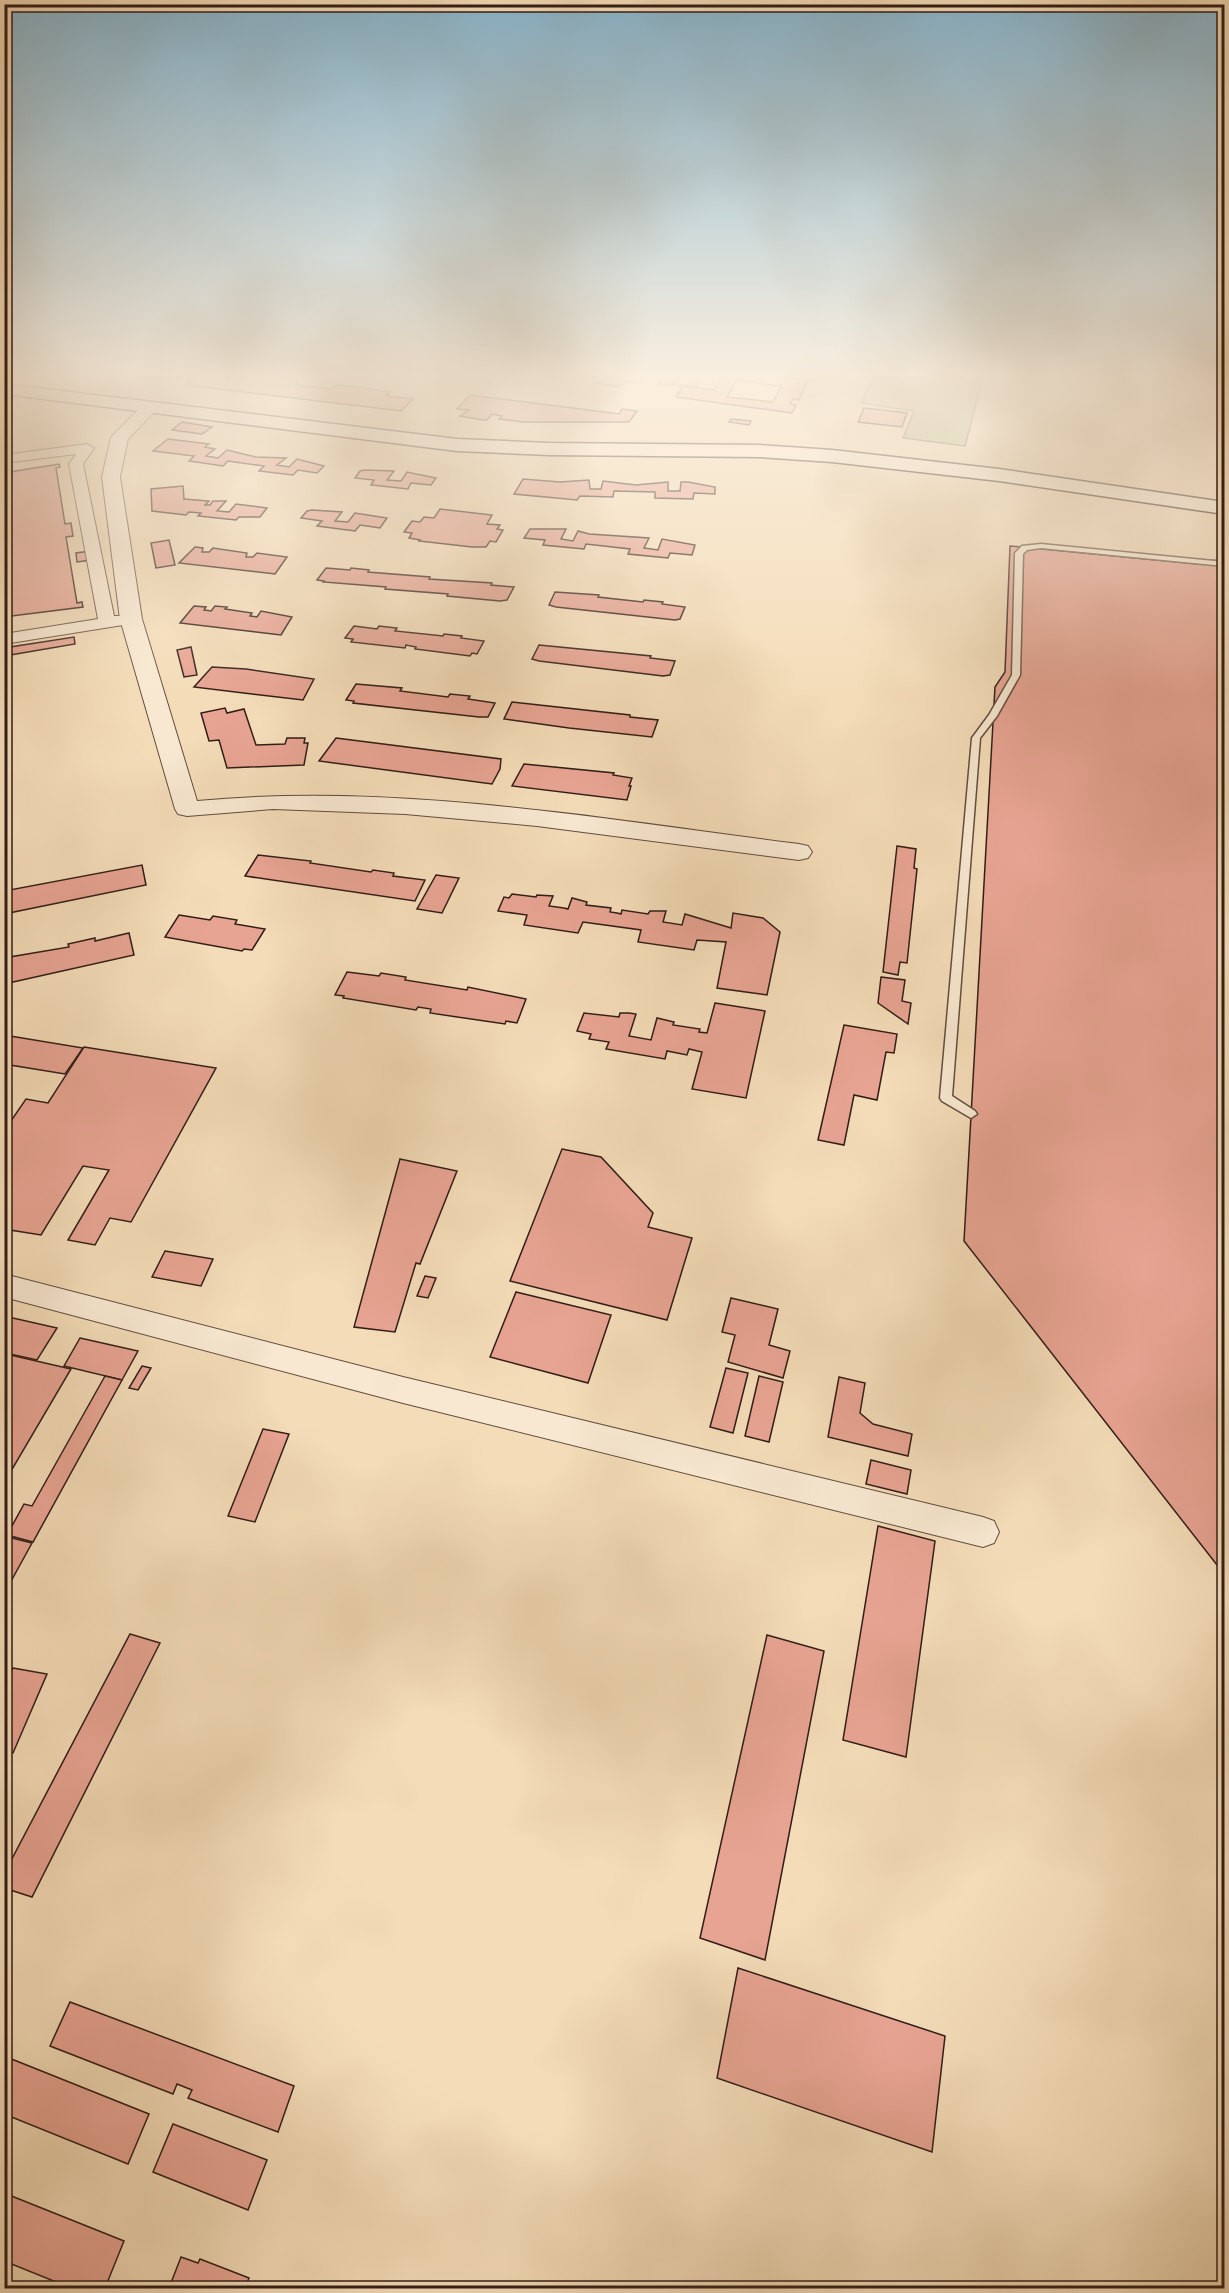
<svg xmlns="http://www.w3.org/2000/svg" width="1229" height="2293" font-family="'Libre Bodoni',serif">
	<rect width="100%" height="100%" fill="#f4dcb8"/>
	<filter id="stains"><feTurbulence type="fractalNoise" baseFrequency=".00333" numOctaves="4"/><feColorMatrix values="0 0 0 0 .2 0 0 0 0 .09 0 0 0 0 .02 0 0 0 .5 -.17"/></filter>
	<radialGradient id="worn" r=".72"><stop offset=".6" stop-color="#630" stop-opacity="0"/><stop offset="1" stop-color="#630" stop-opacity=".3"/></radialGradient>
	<path fill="#bcc08e" stroke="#766e52" stroke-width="1.5" d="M875,374H984L965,446L903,438L914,411L861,403Z"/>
	<g fill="#e8a493" stroke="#311d17" stroke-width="1.5" fill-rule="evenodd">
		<path d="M158,374H203L243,378L249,375L269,376L299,381L296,385L331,389L338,385L356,387L390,392L386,396L413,399L401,411L186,385L193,378L163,377L166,375Z"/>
		<path d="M538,374H630L643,375L642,378H645L641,383L625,381L622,386H614L595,383L598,378L567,375L563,379H557L537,376Z"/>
		<path d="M664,374H679L672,385L658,384Z"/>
		<path d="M691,374H750L808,380L799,400L793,399L790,404L796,405L792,413L676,397L683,386L714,390L721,378ZM737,380L777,386L782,385L773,402L727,397Z"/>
		<path d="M682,375L692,376L689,380L699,381L696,387L676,385Z"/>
		<path d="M470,395L619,414L622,409L637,411L629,422H523L499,419L502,416L492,414L487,420H483L460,416L469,410L457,409Z"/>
		<path d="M864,408L907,413L902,427L858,422Z"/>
		<path d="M731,419L751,421L749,425L729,422Z"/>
		<path d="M182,422L212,427L202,434L172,430Z"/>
		<path d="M168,439L209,444L205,447L215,449L206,456L218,458L227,450L256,457L286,458L277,465L289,467L297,459L324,466L317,473L298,470L293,475L259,471L264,466L228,461L223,466L189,461L194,456L153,451Z"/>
		<path d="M59,464L60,467L56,468L65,524L71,523L73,536L66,537L77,603L82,602L83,607L4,617V473Z"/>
		<path d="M365,470L394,471L387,480L401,481L407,472L436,478L431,485L411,483L408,489L371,485L374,480L355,478L360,471Z"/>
		<path d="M523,479L560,482L589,480L590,489H601L603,481L636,485L668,482V491H680L681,482H688L715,487V494L694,493L693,499L655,498V492L614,491L613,497L580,496L577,500L514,494Z"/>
		<path d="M183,486L184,499L209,501L205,505H210L213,501H226L217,511L229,512L236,504L267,508L260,517H239L236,520L198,516L201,513L189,512L186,515L152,511L151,489Z"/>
		<path d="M440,509L492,515L487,524L500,525L497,529L503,530L496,542L490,541L486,547H472L419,541L420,540L409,538L412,533L404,532L412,521L420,522L424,517L434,518Z"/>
		<path d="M312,510L342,512L335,521L348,522L355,513L387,518L380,528L360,525L355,531L317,526L322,521L301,518L307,511Z"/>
		<path d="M530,529H566L561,539L573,541L578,531L589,534L649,538L644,548L658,550L662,539L695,545L692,555L670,553L668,558L628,554L630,549L586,544L584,549L543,545L545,540L524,538Z"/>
		<path d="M169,540L175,565L156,568L151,543Z"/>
		<path d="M1010,546L1197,564L1196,559L1224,561V1571L1217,1565L964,1241L995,687L1005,672Z"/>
		<path d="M195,547L203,548L202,552H209L213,548L247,553L246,557H253L257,553L287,557L275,574L179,563Z"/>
		<path d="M90,551L91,560L77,562L76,553Z"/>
		<path d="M326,568L350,570L351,568L369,570L368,572L430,577L429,579L492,583L491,585L514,587L507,600L500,601L447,596L448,594L385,589L386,587L323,582L324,581L317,580Z"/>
		<path d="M555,592L599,595L598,597L643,602L644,600L663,602L662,604L685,607L680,619L675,620L556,607L549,605Z"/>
		<path d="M194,606L206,607L204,610L211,611L215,606L227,607L225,609L252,613L250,616L257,617L261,611L292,617L281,635L180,623Z"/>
		<path d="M354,626L377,629L379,626L397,628L395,631L443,636L444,634L462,636L461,638L484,641L477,654L472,653L470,656L415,649L416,647L406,645L405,648L351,642L353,639L345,638Z"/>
		<path d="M74,637L75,644L4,656V648Z"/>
		<path d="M539,645L651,656L650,658L675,661L670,675L663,676L539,661L532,659Z"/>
		<path d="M191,647L197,675L184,677L177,650Z"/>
		<path d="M212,667L246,669L314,679L303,700L194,687Z"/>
		<path d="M356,684L402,688L400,691L448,697L450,694L470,696L468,699L495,703L488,717H479L353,703L354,701L346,700Z"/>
		<path d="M512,702L630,715V717L658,720L652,737L569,728L504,719Z"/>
		<path d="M225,708L227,713L244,709L256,745L285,744L287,738H305L304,743H308L304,765L227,768L219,740L209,741L201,713Z"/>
		<path d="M336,738L501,759L500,769L492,784L319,761Z"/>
		<path d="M524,764L614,773L613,775L632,778L629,786H631L627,800L512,786Z"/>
		<path d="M897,846L916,849L914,868L917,869L907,963L900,962L898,975L883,972Z"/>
		<path d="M258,855L311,861L310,863L371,872L373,870L394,873L393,876L425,880L415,901L245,876Z"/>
		<path d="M142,865L146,885L4,914V891Z"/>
		<path d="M436,875L459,878L442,913L417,909Z"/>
		<path d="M512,894L536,897L537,895L553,896L549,906L564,908L568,909L572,898L587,902L586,905L611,908L610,912L617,913L621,914L622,910L648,914L650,911H666L663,922L682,925L685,914L731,928L733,913L763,918L780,932L767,995L717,988L726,942L697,940L694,950L638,942L641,930L583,922L578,933L524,925L527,915L498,911L504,897L509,898Z"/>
		<path d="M179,915L210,920L213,916L237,920L235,924L265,929L252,950L244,949L242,951L165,937Z"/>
		<path d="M129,933L134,955L4,984V958L69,947L68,944L95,938V941Z"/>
		<path d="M347,972L379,976L381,973L406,977L405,980L467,990L468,987L526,999L517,1023L506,1021L505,1024L430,1013L431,1009L418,1007L416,1010L343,998L344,996L335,995Z"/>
		<path d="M881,977L905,980L902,1001L911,1003L908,1024L878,1003Z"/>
		<path d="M715,1003L765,1011L746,1098L692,1089L702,1052L689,1049L687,1055L667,1051L665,1059L606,1049L609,1042L589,1039L591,1034L577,1031L584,1013L619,1017L620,1013H629L636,1014L629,1036L651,1040L657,1018L674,1022L673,1025L700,1029L699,1032L707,1033Z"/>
		<path d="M844,1025L897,1034L894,1053L886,1052L877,1100L854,1095L844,1145L818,1140Z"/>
		<path d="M4,1035L83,1048L65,1074L4,1064Z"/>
		<path d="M84,1047L216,1068L131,1222L110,1218L95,1245L68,1240L109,1170L83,1166L41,1235L4,1229V1131L26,1099L48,1103Z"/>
		<path d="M562,1149L601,1157L653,1213L648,1227L692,1238L667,1320L510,1281Z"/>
		<path d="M400,1159L457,1171L420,1264L416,1263L395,1332L354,1327Z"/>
		<path d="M165,1251L213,1259L201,1286L152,1277Z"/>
		<path d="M425,1276L436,1278L428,1298L417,1296Z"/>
		<path d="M516,1292L611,1315L588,1383L490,1357Z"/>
		<path d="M731,1298L778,1309L769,1345L790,1351L783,1378L728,1362L735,1335L722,1332Z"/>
		<path d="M4,1316L57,1328L37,1360L6,1353L4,1356Z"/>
		<path d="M80,1338L138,1351L122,1380L64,1366Z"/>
		<path d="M6,1354L71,1369L4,1483V1357Z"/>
		<path d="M142,1366L151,1368L138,1390L129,1388Z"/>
		<path d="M726,1368L748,1373L733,1433L710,1427Z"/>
		<path d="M105,1376L122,1380L33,1542L7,1535L24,1504L32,1506Z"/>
		<path d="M759,1376L783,1382L769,1442L745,1436Z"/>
		<path d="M839,1377L865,1383L860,1413L873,1424L912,1434L908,1456L828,1437Z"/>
		<path d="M263,1429L289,1434L255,1522L228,1516Z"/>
		<path d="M871,1460L911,1470L907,1494L866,1484Z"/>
		<path d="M878,1526L935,1541L906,1757L843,1740Z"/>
		<path d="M4,1536L32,1543L4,1594Z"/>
		<path d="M130,1634L160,1643L32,1897L4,1888V1874Z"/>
		<path d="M767,1635L824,1651L765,1960L700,1938Z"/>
		<path d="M13,1668L47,1674L13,1753L4,1751V1687Z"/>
		<path d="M738,1968L945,2036L932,2152L717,2078Z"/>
		<path d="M70,2002L294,2086L278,2132L188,2098L192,2090L177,2084L173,2094L50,2046Z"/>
		<path d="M4,2056L149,2114L128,2164L4,2114Z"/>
		<path d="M173,2124L267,2160L248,2210L153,2172Z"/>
		<path d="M4,2193L124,2241L105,2288H71L4,2261Z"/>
		<path d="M181,2257L198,2263L200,2259L249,2278L245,2288H169Z"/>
	</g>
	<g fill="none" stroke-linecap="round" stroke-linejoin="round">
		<g stroke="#624d3f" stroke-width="3">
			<path id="service" d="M1041,544L1224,562V566L1041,548L1027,550L1023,554L1020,675L997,716L980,738L952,1096L975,1111L977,1114L971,1118L942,1101L940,1098L972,738L989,715L1012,675L1015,553L1022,546Z"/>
		</g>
		<g stroke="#624d3f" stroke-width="2">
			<g id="minor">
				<path d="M87,444L94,448L83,464L114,616H129L132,620L129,624L123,625L4,644V634L98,619L69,464L76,454L4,463V455Z"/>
				<path d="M4,1274L403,1377L983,1517L994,1521L999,1532L994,1543L983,1547L403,1403L4,1297Z"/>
			</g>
		</g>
		<g stroke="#624d3f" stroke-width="2">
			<path id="tertiary" d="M150,403L158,408L128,439L120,477L142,619L197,801C397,782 601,819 799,844L808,846L812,852L808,858L799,860L537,826L405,814L273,809L187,816L178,814L175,809L120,619L102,477L111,437L144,404Z"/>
		</g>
		<g stroke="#311d17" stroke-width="3">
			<path id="secondary" d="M4,384L457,439L549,443L759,445L832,450L999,469L1224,502V514L999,481L832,462L759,457L549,455L457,451L4,394Z"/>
		</g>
		<use href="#service" fill="#f8e8d1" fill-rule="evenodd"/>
		<use href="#minor" fill="#f8e8d1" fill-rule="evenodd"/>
		<use href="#tertiary" fill="#f8e8d1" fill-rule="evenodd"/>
		<use href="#secondary" fill="#f8e8d1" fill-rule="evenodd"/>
	</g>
	<linearGradient id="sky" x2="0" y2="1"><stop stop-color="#89b7d0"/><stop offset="0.54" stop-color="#faefdf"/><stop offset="1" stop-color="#faefdf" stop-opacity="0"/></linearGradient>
	<rect width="1229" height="695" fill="url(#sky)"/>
	<rect width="1229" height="2293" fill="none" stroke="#f4dcb8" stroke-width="24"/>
	<rect x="6" y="6" width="1217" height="2281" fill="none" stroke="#311d17" stroke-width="3"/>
	<rect x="12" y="12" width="1205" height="2269" fill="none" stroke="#311d17" stroke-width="1.5"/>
	<rect width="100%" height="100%" filter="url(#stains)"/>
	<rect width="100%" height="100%" fill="url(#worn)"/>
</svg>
